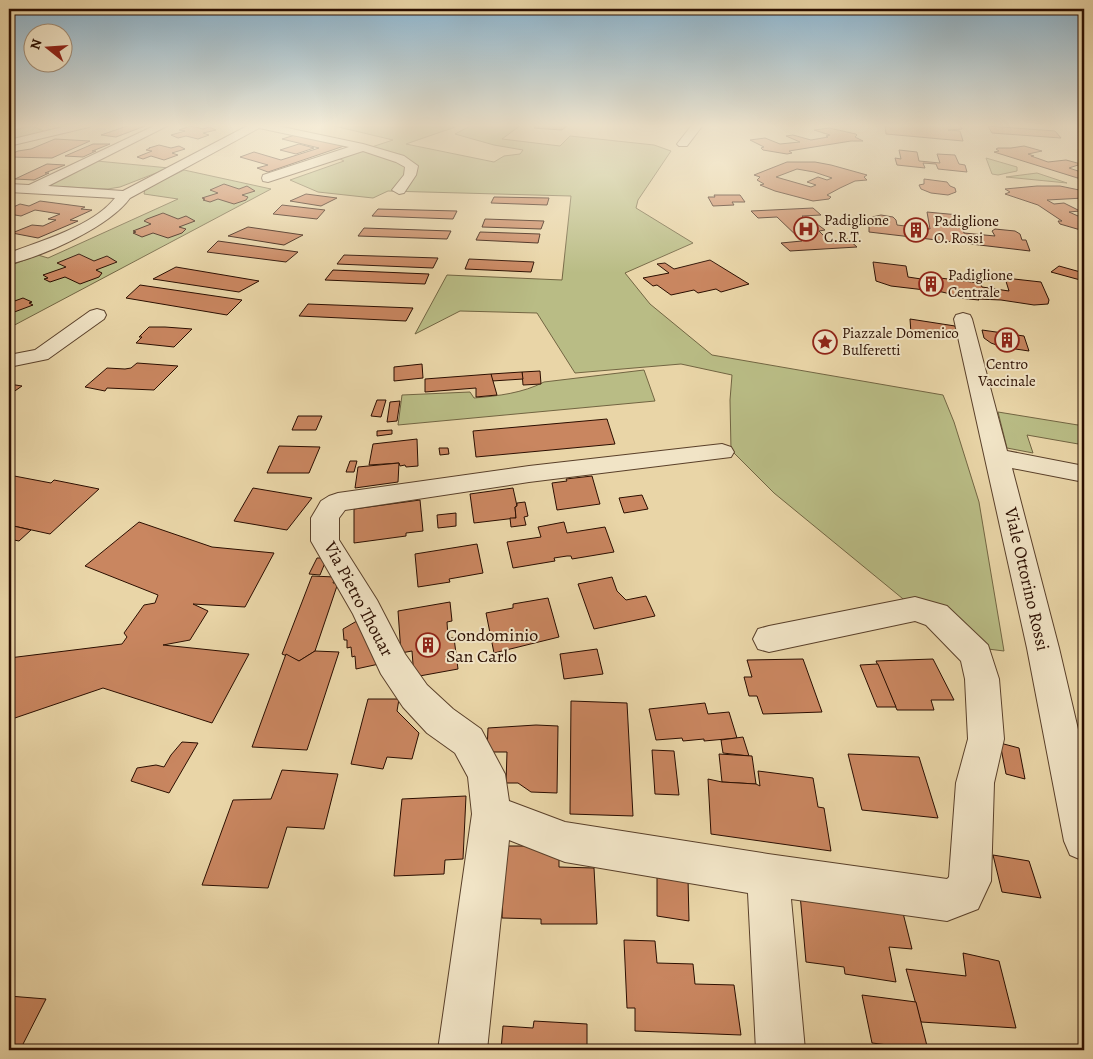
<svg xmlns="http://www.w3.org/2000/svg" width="1093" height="1059" font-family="Alegreya,serif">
	<rect width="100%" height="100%" fill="#e9d5a7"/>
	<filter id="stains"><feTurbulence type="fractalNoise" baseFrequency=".004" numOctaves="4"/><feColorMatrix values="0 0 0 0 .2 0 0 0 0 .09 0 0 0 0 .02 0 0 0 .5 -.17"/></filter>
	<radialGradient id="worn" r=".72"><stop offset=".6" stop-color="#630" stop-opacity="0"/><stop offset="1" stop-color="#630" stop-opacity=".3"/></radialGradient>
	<g fill="#b9bc85" stroke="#726542">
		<path d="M330,125H461L406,144L494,162L504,156L520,154L523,150L494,145L455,134L472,125H521L502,139L560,146L570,136L654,145L671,151L638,200L636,208L693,243L625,273L650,304L712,355L943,395L954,422L979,502L1004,651L980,648L908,603L774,493L731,450L730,400L732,375L681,364L575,373L537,313L460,311L415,334L447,275L562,280L571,196L388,191L373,198L318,192L290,180L344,161L338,158L393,140Z"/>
		<path d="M32,126L46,132L9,140V131Z"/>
		<path d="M986,158L1017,167V171L998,175L992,174Z"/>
		<path d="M97,161L169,168L120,187L108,189L46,186Z"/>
		<path d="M184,170L271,189L9,328V266L38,255L48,258L178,199L144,194L145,189Z"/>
		<path d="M1037,173L1067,183L1006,177Z"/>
		<path d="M644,370L655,401L398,425L402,395L470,392L474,398C498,396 523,393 544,382Z"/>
		<path d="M998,412L1084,426V445L1027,435L1033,453L1007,448Z"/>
	</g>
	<g fill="#c98660" stroke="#2b0e00" fill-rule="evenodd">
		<path d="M130,125L145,126L116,137L101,135Z"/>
		<path d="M537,125H568L562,130L534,128Z"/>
		<path d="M885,125H960L962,129L948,130L960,131L963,141L886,134Z"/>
		<path d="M191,126L203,129L209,127L216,130L203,133L209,135L198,139L186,136L178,138L171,135L185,131L179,130Z"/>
		<path d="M988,126L1055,131L1061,138L992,133Z"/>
		<path d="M829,128L856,134L857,135L855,137L863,141H851L789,151L792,153L787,154L763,150L761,148L764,147L750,140L765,138L780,144L800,142L786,136L793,135L811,140L828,137L826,136L830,135L814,130Z"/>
		<path d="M295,135L344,146L268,172L257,168L268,165L240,157L254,152L281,160L319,148L282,139Z"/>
		<path d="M55,139L90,141L52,158L9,157V155L18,151L31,149Z"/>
		<path d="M93,144H110L95,150L92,151H96L83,157L65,156Z"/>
		<path d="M299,144L314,148L296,154L280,150Z"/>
		<path d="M159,145L171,148L179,146L185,149L172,153L178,155L164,160L151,156L143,159L137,157L152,151L146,150L150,148H149Z"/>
		<path d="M1024,146L1042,151L1028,154L1034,156H1031L1048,162L1066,160L1081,164L1069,168L1084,173V180L994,152L999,151L996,149L998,148H1011Z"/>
		<path d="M899,150L917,152L919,161L940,163L937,154L955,155L959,164L965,165L967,172L938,169L936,164L923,163L925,168L897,165L895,158L901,159Z"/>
		<path d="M787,162H815L831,165L867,175L864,177L867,180L855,181L840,188L827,195L831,197L829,199L813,201L775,191L760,185L764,184L757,180L760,177L754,175ZM797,169L814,172L832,178L827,180L818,177L807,182L816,185L811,187L776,177Z"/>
		<path d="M47,164L65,165L45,173H49L34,180L15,179Z"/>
		<path d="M924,179L947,182L950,186L955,188L956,192L948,195L931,193L921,189L919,185L924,184Z"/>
		<path d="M224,184L239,189L247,186L255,191L242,195L248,197L246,200L234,204L218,199L210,202L203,200L205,199L202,198L218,193L210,190Z"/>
		<path d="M1037,186H1060L1084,191V198L1047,200L1054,204L1064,203L1080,211L1069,212L1078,216L1084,215V231L1060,224L1058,221H1062L1038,205L1005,194L1010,192L1005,189Z"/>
		<path d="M306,194L337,198L321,206L290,201Z"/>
		<path d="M714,195H740L745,202H732L734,205L713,206L708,197H715Z"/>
		<path d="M494,197L549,198L547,205L491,203Z"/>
		<path d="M40,201L85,207L81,209L92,210L70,220L78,221L38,238L12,233L32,225L43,226L56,220L48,219L60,214L35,210L21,216L9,214V209L20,204L29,206Z"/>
		<path d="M282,205L325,210L317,219L273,214Z"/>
		<path d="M813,208L821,215L802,216L811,224H817L825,230L819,231L828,240L848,239L857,247L790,251L781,243L802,241L777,217L758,218L751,211Z"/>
		<path d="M378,209L457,211L453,219L372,216Z"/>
		<path d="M927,212L959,215L964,233L995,236L992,231L995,229L1015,231L1020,234L1022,240H1026L1030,251L869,232V222H872V217L881,215L893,217L896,220L897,225L930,229Z"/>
		<path d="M163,213L178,219L186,216L195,221L179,227L186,229L182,233L168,238L153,233L142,237L133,233L136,232L133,231L151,224L144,221L147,219Z"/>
		<path d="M485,219L544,221L541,229L482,227Z"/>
		<path d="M248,227L303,235L284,245L228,236Z"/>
		<path d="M364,228L451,231L447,239L358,236Z"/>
		<path d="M480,232L540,234L538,243L476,240Z"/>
		<path d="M218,241L298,252L286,262L207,252Z"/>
		<path d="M79,254L94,261L107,256L117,262L96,270L102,273L99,277L80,284L65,277L50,282L44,279L48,278L43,275L66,267L57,263Z"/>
		<path d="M344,255L438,258L433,268L337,264Z"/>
		<path d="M469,259L534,262L531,272L465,269Z"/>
		<path d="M710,260L749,284L721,292L716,289L698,293L694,290L671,295L657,285L653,286L643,278L669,273L657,264L665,263L674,269Z"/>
		<path d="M873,262L906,266L908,277L941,282L940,278L980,283L982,287L1009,291L1005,278L1041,282L1049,300L1048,304L1034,305L1001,300L978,299L979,300L959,298V296L942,292L891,286L876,281Z"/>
		<path d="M1059,266L1084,273V281L1051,272Z"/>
		<path d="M176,267L259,281L239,292L153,279Z"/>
		<path d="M333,270L429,274L425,284L325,280Z"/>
		<path d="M140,285L242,300L227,315L126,298Z"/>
		<path d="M23,298L32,302L29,303L33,305L9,314V303Z"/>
		<path d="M308,304L413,308L406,321L299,316Z"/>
		<path d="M910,319L955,326L957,334H953L951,338H942L911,333Z"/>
		<path d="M149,327H165L192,329L174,347L136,343L142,337H139Z"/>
		<path d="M982,330L1024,336L1029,351L1002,347L991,343L984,338Z"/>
		<path d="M137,363L178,366L154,390L107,388L105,391L85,387L107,368L125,369L131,368Z"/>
		<path d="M422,364L423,378L394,381V367Z"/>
		<path d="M540,371L541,384L523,385L522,372Z"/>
		<path d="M522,372L523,379L492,381L491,374Z"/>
		<path d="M491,374L497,395L476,397V388L425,392V379Z"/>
		<path d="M9,384L22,386L9,395Z"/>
		<path d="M377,400H386L381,417L371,416Z"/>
		<path d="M400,401L397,421L387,422L390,402Z"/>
		<path d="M298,416H322L316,430H292Z"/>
		<path d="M607,419L615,444L476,457L473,431Z"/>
		<path d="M392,430V434L377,436V431Z"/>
		<path d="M417,439L418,466L406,467L405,465L400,466L399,463L369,465L373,444Z"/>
		<path d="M279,446L320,447L309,473H267Z"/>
		<path d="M439,448H448L449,454L440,455Z"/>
		<path d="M350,461H357L354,472H346Z"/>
		<path d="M399,463L398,482L355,488L358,467Z"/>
		<path d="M9,475L51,483L54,480L99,489L50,534L9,525Z"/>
		<path d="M592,476L600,504L557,510L552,483L567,481L566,479Z"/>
		<path d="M253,488L312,498L287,530L234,521Z"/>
		<path d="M513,488L517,506L515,507L516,518L474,523L470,494Z"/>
		<path d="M642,495L648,509L624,513L619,498Z"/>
		<path d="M420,500L423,531L406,533V536L354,543V509Z"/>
		<path d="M525,502L528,516L524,517L526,525L511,527L510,518H516L515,507L517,506V503Z"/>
		<path d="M456,513V526L438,528L437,515Z"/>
		<path d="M139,522L212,547L274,553L245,607L193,604L208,611L190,640L163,645L249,654L212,723L103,688L9,720V658L122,644L127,637L124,633L144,605L155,603L158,595L85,566Z"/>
		<path d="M564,522L567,533L605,527L614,552L572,559L571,556H567L554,558L555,561L513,568L507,542L541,537L538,527Z"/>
		<path d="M9,525L31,530L19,541L9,539Z"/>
		<path d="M477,544L483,573L449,579L450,582L418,587L415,554Z"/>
		<path d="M317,558H327L320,575L309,574Z"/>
		<path d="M312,576L335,577L333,583H338L315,651L299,661L282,654Z"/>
		<path d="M612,577L617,591L626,600L646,596L655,616L594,629L578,584Z"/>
		<path d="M548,598L559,637L494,653L486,613L513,608V604Z"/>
		<path d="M450,602L452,621L447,622L448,638H454L458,669L414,677L412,651L401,653L398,611Z"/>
		<path d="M362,618L379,664L356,669L355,656L352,657L351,647L347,648V640H344L343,629Z"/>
		<path d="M597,649L603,674L564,679L560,654Z"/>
		<path d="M315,651L339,652L307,750L252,747L286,654L299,661Z"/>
		<path d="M803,659L822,712L763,714L757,696H749L744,677H752L747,660Z"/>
		<path d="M933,659L954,700H931L934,710H897L876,661Z"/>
		<path d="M878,664L896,707H877L860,665Z"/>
		<path d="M368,699H399L397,711L419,733L412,759L387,757L383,769L351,764Z"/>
		<path d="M571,701L627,703L633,816L570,814Z"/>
		<path d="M705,703L708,714L729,712L737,738L704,741V739L683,741L682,738L656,740L649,709Z"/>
		<path d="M536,725L558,726L557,793L531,792L518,783H506L507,752H487L488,728Z"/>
		<path d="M743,737L749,756L723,753L721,740Z"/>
		<path d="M182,742L198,743L169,793L131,781L137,768L156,765L164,767L171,755Z"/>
		<path d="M1000,743L1019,748L1025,779L1006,774Z"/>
		<path d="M652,750L674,751L679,795L655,794Z"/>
		<path d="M719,754L752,756L756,784L722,782Z"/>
		<path d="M848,754L919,757L938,818L862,810Z"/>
		<path d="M282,770L338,774L324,829L287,827L268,888L202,885L233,800L271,799Z"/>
		<path d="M758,771L813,778L818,807L824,808L831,851L711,834L708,779L722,782L756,784L760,786Z"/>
		<path d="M466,796L463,859L445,860L444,874L394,876L402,799Z"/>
		<path d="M505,846H559V867L594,868L597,924H541V919L502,918Z"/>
		<path d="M993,855L1029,861L1041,898L1002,892Z"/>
		<path d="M657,874L688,878L689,921L657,916Z"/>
		<path d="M800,894L902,909L912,949L889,947L896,982L845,974L844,967L806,962Z"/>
		<path d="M624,940L655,941L657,963L693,964L695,984L734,985L741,1035L635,1031V1008H627Z"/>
		<path d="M963,953L999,961L1016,1028L921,1022L906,969L966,976Z"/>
		<path d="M862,995L916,1002L928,1050L872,1043Z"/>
		<path d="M9,996L46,999L20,1050H9Z"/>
		<path d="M534,1021L587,1024V1050H501L503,1026L533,1028Z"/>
	</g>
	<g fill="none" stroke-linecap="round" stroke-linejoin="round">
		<g stroke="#5a402a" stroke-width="2">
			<g id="minor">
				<path d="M71,125H90L89,127L9,146V140Z"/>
				<path d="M156,125H169L48,186L123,191L249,125H273L363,144L404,156L418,166L416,175L404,193L399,194L392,190L404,175L405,167L396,162L363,151L268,182L263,181L262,178L263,175L349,147L259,128L130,198C109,227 44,256 9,264V253C41,241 93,226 115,198L9,192V184L29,185Z"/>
				<path d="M692,125H703L687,146H679L677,144Z"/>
				<path d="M97,309L104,311L106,315L104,319L48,359L9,367V355L35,350L90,311Z"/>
				<path d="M963,313L970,315L972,319L1007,451L1084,466V482L1012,468L1059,648L1084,755V861L1070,855L1064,841L1027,648L954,319L956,315Z"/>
				<path d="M722,444L731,447L734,452L731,457L529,482L345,510L339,518V540L377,600L405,654L427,685L453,709L481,729L505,774L509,801L565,822L768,854L947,879L949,877L956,783L968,739L965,679L961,661L926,625L915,621L769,652L758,649L753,639L758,629L769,626L915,597L947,606L988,645L999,679L1004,739L994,783L991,881L978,909L947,921L791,899L805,1050H756L748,893L565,862L509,840L487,1050H438L472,814L468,777L455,753L427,733L403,707L381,674L353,614L311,541V518L317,508L321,501L329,496L338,493L529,466Z"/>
			</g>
		</g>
		<use href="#minor" fill="#f1e4c6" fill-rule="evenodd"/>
	</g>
	<linearGradient id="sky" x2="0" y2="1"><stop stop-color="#89b5d2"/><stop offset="0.46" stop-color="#f5ecd7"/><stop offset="1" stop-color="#f5ecd7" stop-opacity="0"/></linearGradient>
	<rect width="1093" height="273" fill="url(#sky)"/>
	<defs>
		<g id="hospital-ring" transform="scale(1.25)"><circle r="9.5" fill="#f1e4c6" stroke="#8f2418" stroke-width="1.5"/><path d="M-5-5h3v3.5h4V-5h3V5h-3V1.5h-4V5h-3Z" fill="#8f2418"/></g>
		<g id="building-ring" transform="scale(1.25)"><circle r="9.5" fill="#f1e4c6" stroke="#8f2418" stroke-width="1.5"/><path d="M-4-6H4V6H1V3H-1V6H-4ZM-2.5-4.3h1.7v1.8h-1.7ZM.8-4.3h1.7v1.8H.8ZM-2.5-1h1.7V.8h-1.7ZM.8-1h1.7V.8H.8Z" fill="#8f2418"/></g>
		<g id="sight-ring" transform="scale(1.25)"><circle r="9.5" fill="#f1e4c6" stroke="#8f2418" stroke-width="1.5"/><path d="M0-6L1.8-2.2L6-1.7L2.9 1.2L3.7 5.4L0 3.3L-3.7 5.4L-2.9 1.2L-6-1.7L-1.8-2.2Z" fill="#8f2418"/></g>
	</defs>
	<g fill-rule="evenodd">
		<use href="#hospital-ring" x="806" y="229"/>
		<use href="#building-ring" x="916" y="230"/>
		<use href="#building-ring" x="931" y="284"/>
		<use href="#building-ring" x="1007" y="340"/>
		<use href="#sight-ring" x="825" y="342"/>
		<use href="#building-ring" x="428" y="645"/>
	</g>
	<g text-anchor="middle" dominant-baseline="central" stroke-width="4" stroke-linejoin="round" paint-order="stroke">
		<g font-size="15" fill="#2b0e00" stroke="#f1e4c6" text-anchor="start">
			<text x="824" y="220">Padiglione<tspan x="824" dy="17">C.R.T.</tspan></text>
			<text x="934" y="221">Padiglione<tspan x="934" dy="17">O. Rossi</tspan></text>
			<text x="948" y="275">Padiglione<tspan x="948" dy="17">Centrale</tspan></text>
			<text x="842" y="333">Piazzale Domenico<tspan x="842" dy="17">Bulferetti</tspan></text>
			<text x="1007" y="364" text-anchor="middle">Centro<tspan x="1007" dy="17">Vaccinale</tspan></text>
		</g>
		<g font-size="18" fill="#2b0e00" stroke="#f1e4c6">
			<text transform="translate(1027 579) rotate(77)">Viale Ottorino Rossi</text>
			<text transform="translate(359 599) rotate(62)">Via Pietro Thouar</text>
		</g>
		<g font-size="18" fill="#2b0e00" stroke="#f1e4c6" text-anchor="start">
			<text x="446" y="635">Condominio<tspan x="446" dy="21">San Carlo</tspan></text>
		</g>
	</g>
	<rect width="1093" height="1059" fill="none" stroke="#e9d5a7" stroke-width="30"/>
	<rect x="10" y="10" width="1073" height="1039" fill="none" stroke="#2b0e00" stroke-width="2.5"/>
	<rect x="15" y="15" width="1063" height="1029" fill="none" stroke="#2b0e00"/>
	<g transform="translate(48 48) rotate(287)"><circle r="24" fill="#f1e4c6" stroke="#a28e77"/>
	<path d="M0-4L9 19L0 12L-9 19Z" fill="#8f2418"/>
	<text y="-8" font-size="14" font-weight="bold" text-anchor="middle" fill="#2b0e00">N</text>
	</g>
	<rect width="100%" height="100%" filter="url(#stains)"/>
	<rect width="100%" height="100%" fill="url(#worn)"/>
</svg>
